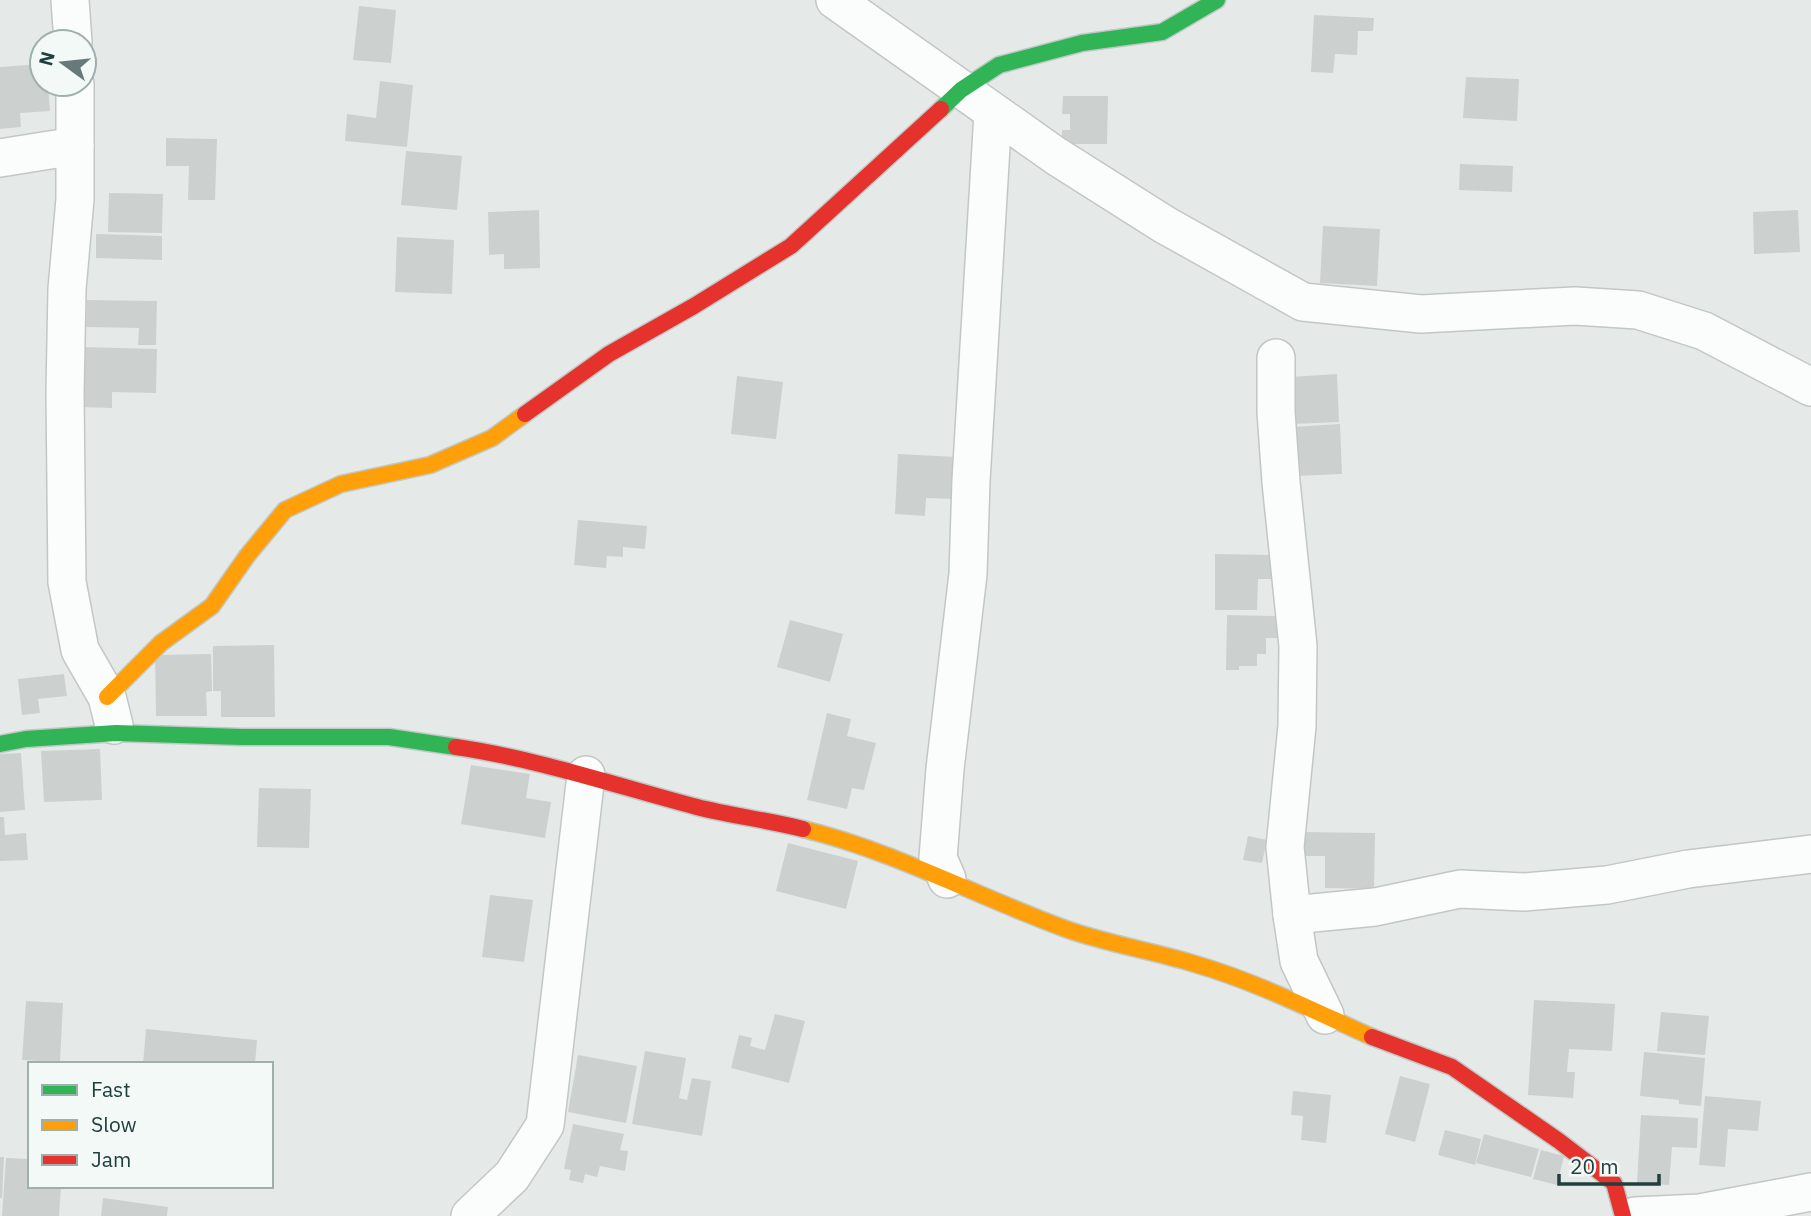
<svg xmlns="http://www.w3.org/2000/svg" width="1811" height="1216" font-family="'IBM Plex Sans',sans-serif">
	<rect width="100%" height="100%" fill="#e5eae9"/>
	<g fill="#ccd1d0">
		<path d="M359,6L396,10L391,63L353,60Z"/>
		<path d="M1314,15L1374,18L1373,31H1358L1357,55L1335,54L1333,73L1311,72Z"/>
		<path d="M42,64V84H48L50,111L20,113L21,127L0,129V67Z"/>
		<path d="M1466,77L1519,79L1517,121L1463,118Z"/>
		<path d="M380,81L413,85L407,147L345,141L347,114L376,118Z"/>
		<path d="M1063,96H1108L1107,144H1062V130H1070V114H1062Z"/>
		<path d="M166,138L217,139L215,200H188L189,166H166Z"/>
		<path d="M406,151L462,156L457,210L401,205Z"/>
		<path d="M1460,164L1513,166L1512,192L1459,190Z"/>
		<path d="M109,193L163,194L162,233L108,232Z"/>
		<path d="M539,210L540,268L504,269V254L489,255L488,212Z"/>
		<path d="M1798,210L1800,252L1754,254L1753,212Z"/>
		<path d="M1323,226L1380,229L1377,286L1320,283Z"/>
		<path d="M96,234L162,236V260L96,258Z"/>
		<path d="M397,237L454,240L452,294L395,292Z"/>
		<path d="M87,300L157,301L156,345H138L139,328L86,327Z"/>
		<path d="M81,347L157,349L156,393L112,392V408L80,407Z"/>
		<path d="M1337,374L1339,422L1293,424L1290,377Z"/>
		<path d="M737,376L783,382L776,439L731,434Z"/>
		<path d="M1340,424L1342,474L1295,476L1293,427Z"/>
		<path d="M898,454L956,457L954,499L926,498L925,516L895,514Z"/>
		<path d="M578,520L647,526L645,549L623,547V557L607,556L606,568L574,565Z"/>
		<path d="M1215,554L1277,555V579H1258L1257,610H1215Z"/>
		<path d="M1227,615L1277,616V638H1266V654H1257V666H1239V670H1226Z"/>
		<path d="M790,620L843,634L830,682L777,667Z"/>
		<path d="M274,645L275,717H221V691H213V646Z"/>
		<path d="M211,654L212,691L206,692L207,716H156L155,655Z"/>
		<path d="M64,674L67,696L38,699L40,713L22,715L18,679Z"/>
		<path d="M827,713L851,719L847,736L876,743L864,790L852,788L847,809L807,800Z"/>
		<path d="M100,749L102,800L44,802L41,751Z"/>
		<path d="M21,753L25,810L0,812V754Z"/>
		<path d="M471,765L530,774L526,798L551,802L545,838L461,824Z"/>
		<path d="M259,788L311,789L309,848L257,847Z"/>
		<path d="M0,817H4L5,835L26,833L28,860L0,861Z"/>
		<path d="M1302,832L1375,833L1374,889L1325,888V856H1302Z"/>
		<path d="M1248,836L1267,840L1262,863L1243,860Z"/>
		<path d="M788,843L858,861L846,909L776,891Z"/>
		<path d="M490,895L533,900L524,962L482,957Z"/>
		<path d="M1534,1000L1615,1004L1612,1051L1569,1049L1567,1072H1575L1573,1098L1528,1095Z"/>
		<path d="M26,1001L63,1003L60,1062L22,1060Z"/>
		<path d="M1661,1012L1709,1016L1705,1055L1657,1051Z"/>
		<path d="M775,1014L805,1021L789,1083L731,1068L739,1035L752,1038L750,1046L765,1050Z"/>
		<path d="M146,1029L257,1040L255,1064H143Z"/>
		<path d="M645,1051L686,1058L679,1098L687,1100L692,1078L711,1081L702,1136L632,1124Z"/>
		<path d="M1644,1052L1705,1058L1701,1106L1679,1104V1100L1640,1096Z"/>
		<path d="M578,1055L637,1066L626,1123L568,1112Z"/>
		<path d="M1400,1076L1430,1084L1415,1142L1385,1134Z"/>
		<path d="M1293,1091L1331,1095L1326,1143L1301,1140L1303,1116L1291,1115Z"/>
		<path d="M1705,1096L1761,1101L1758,1131L1728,1129L1725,1167L1699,1165Z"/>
		<path d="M1641,1115L1698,1118L1697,1148L1672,1147L1669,1185L1637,1183Z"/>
		<path d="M573,1124L624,1134L620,1150L628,1151L625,1171L600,1166L597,1177L585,1174L583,1183L569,1180L571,1170L564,1169Z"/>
		<path d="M1445,1130L1481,1139L1475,1165L1438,1155Z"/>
		<path d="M1484,1134L1539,1149L1531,1177L1476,1163Z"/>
		<path d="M1541,1150L1564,1156L1557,1185L1533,1179Z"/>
		<path d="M0,1157H4L2,1198H0Z"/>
		<path d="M6,1158L30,1159V1186H61L59,1216H2Z"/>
		<path d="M103,1198L168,1207L167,1216H101Z"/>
	</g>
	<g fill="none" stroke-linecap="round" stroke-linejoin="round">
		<g stroke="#c2c7c6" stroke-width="40">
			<g id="street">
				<path d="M70,0L73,42"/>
				<path d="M835,0L1056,156L1165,225L1303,302L1421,314L1575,306L1638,310L1704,331L1811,387"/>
				<path d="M75,84V199L67,289L65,392L67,582L80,650L107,697L114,725"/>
				<path d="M0,158L75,146"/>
				<path d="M1276,358V412L1281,482L1298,646L1297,726L1285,847L1292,915L1299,961L1325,1015"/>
				<path d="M947,879L938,858L945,769L968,574L971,481L993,113"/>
				<path d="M1292,915L1375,907L1460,889L1524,892L1607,885L1688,869L1811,854"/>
				<path d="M470,1216L512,1176L545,1125L586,775"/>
				<path d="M1635,1216L1700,1213L1811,1192"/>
			</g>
		</g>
		<g stroke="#c0c8c6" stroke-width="19">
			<g id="fast">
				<path d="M941,109L961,90L999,65L1082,43L1162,32L1217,0"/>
				<path d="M0,744L26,739L116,733L241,737H389L456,747"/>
			</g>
		</g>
		<g stroke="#c0c8c6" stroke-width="19">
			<g id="slow">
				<path d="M107,697L161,643L212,606L247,556L285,510L341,484L430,465L492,438L525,414"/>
				<path d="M803,829C894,851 978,897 1066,929C1108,944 1153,951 1195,964C1257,982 1314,1011 1372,1037"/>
			</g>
		</g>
		<g stroke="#c0c8c6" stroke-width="19">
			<g id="jam">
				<path d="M525,414L609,354L694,306L791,246L941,109"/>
				<path d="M456,747C538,759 617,786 697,807C732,816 768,820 803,829"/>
				<path d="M1372,1037L1452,1067L1559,1141L1614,1183L1623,1216"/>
			</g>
		</g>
		<use href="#street" stroke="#fbfcfc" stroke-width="37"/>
		<use href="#fast" stroke="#30b455" stroke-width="16"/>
		<use href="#slow" stroke="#ff9f0a" stroke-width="16"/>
		<use href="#jam" stroke="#e5322d" stroke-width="16"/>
	</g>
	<rect x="28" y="1062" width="245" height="126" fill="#f3f9f7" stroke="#9fafad" stroke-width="2"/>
	<rect x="42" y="1085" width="35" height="10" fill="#30b455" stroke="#9fafad" stroke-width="2"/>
	<text x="91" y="1097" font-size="21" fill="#213f3d">Fast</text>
	<rect x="42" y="1120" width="35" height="10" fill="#ff9f0a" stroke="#9fafad" stroke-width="2"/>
	<text x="91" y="1132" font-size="21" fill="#213f3d">Slow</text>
	<rect x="42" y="1155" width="35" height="10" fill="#e5322d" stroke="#9fafad" stroke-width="2"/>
	<text x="91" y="1167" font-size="21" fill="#213f3d">Jam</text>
	<g transform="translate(63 63) rotate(285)"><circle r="33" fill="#f3f9f7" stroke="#9fafad" stroke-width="2"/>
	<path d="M0-5L12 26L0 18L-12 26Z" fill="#667b79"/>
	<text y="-10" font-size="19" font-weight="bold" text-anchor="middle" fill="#213f3d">N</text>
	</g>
	<path d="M1559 1174v10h100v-10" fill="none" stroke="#213f3d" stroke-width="3.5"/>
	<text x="1570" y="1174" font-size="21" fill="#213f3d" stroke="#f3f9f7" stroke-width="5" paint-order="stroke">20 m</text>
</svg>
